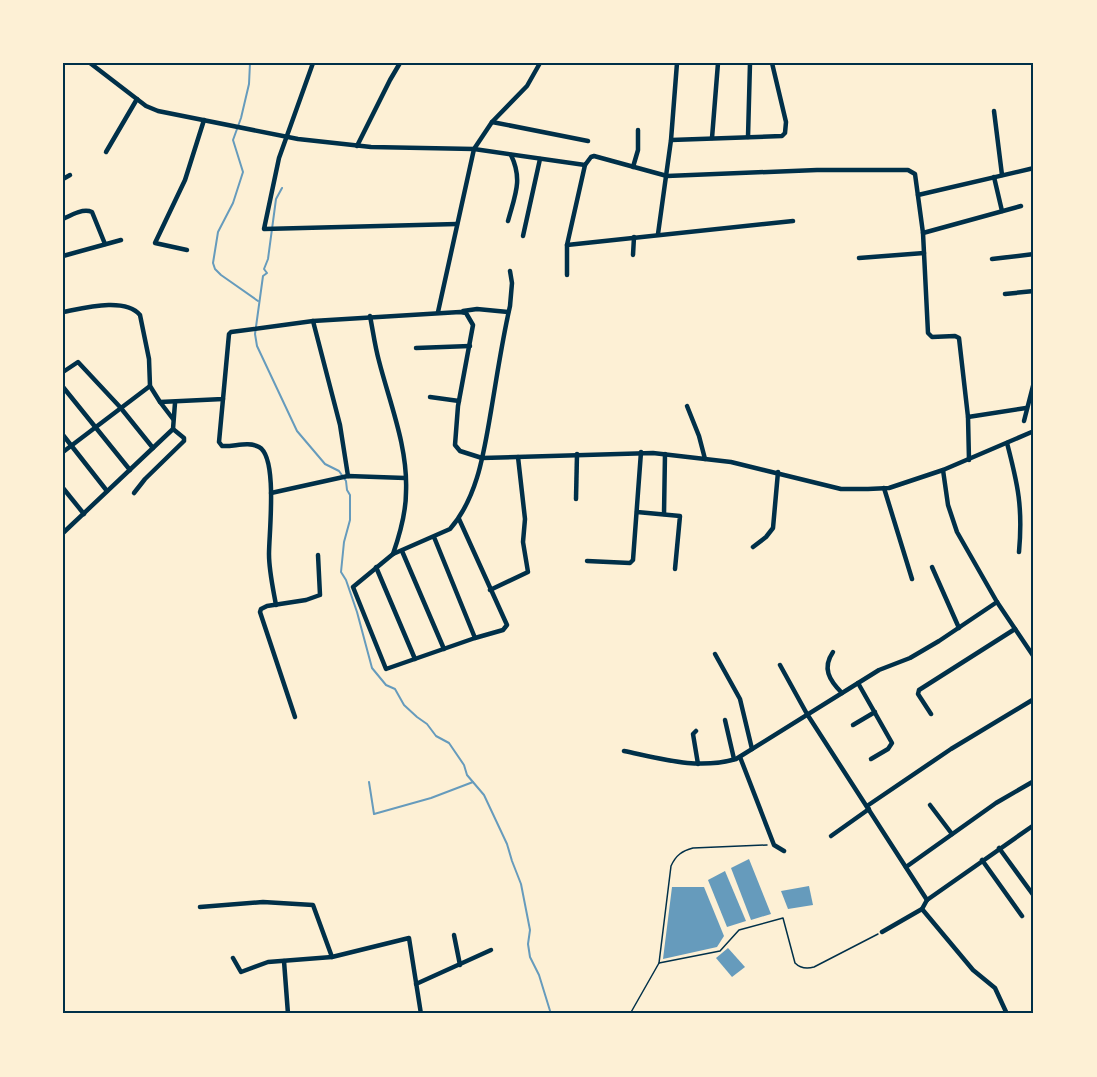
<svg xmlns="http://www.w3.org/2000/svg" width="1097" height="1077" font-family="Commissioner,sans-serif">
	<rect width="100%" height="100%" fill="#fdf0d5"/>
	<g fill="#669bbc">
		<path d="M749,859L771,914L751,920L731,868Z"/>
		<path d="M725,871L746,921L727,927L708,880Z"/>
		<path d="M809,886L813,905L788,909L781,891Z"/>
		<path d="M672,887H704L724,936L717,947L663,959Z"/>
		<path d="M728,948L745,967L732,977L716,958Z"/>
	</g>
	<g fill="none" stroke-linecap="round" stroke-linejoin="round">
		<g stroke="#669bbc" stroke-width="2">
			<path d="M250,63L249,84L241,118L233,140L243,172L233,203L218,232L213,263L215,269L221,275L258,301"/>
			<path d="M282,188L276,199L268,259L264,269L267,273L263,276L255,334L257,346L297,431L325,464L339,471L346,481L347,490L350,495V520L344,542L341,572L346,580L357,612L372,668L386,685L395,689L404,705L417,717L427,724L436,736L449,743L464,765L467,775L484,795L507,844L512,861L521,884L530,930L528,944L530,957L539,975L551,1014"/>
			<path d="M369,782L374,814L431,798L473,782"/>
		</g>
		<g stroke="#003049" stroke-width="1.5">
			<path d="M659,963L671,866C676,855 682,851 693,848L767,845"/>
			<path d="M630,1014L659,963L720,951L739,930L783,918L795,963C801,969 807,969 814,967L878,934"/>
		</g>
		<g stroke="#003049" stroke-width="4.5">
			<path d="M90,63L146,106L158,111L298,139L371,147L474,149L585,165L591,157L594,156L667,176L817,170H908L915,174L923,233L928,333L932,337L955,336L959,338L968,417L1026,408"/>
			<path d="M313,63L279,158L264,229L457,224"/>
			<path d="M994,111L1002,175"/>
			<path d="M492,122L588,141"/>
			<path d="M748,137L750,63"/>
			<path d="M712,138L718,63"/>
			<path d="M671,140L782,136L785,133L786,122L772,63"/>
			<path d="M357,146L390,80L400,63"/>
			<path d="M106,152L137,99"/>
			<path d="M633,167L638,150V130"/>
			<path d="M994,177L1002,211"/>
			<path d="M63,179L70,175"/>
			<path d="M918,195L1034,168"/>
			<path d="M63,219C71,215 83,208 92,212L105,244"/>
			<path d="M508,221C515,195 523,180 511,155"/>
			<path d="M923,233L1021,206"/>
			<path d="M658,234L671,140L677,63"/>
			<path d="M523,236L540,159"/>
			<path d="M567,245L793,221"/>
			<path d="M187,250L155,243L185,180L204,120"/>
			<path d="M633,255L634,237"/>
			<path d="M63,256L121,240"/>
			<path d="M859,258L924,253"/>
			<path d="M992,259L1034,254"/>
			<path d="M567,275V245L585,165"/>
			<path d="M1005,294L1034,291"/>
			<path d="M463,311L477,309L508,312"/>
			<path d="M63,312C84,308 125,297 140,315L149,359L150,386L160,402L223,399L229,334L231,332L313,321L460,312L466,313L473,325L458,406L455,445L460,451L482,458L653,453L731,462L841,489H868L889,488L943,470L1034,431"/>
			<path d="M438,312L474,149L492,122L527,86L540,63"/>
			<path d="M370,316C373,331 375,347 379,361C390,404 408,447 406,492C406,514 400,534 393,554"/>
			<path d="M313,321L340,425L348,476"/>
			<path d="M416,348L470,346"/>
			<path d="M63,372L78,362L120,407L153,448"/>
			<path d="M63,387L130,470"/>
			<path d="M430,397L459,401"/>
			<path d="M223,399L219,442L222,446C234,447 248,441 259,447C278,457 269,533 269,554C269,571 273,588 276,605"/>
			<path d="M160,402L173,419"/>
			<path d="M687,406L699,436L705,459"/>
			<path d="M968,417L969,460"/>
			<path d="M1024,421L1034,382"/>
			<path d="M63,435L107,491"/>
			<path d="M1007,443C1018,485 1023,508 1019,552"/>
			<path d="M63,452L150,386"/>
			<path d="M943,470L948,505L957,532L997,602L1034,657"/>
			<path d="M63,488L84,514"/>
			<path d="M884,488L912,579"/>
			<path d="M134,493L145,479L184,441V438L173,429"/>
			<path d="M271,493L348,476L405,478"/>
			<path d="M576,499L577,454"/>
			<path d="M637,512L680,516L675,569"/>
			<path d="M664,514L665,454"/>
			<path d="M459,519L507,625L503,630L475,638"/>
			<path d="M63,533L173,429L175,403"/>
			<path d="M434,537L475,638L386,669L353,587L393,554L450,529C478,497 484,451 491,411C497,376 502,341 510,306L512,283L510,271"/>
			<path d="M753,547L766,537L773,528L778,472"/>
			<path d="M402,551L444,649"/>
			<path d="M587,561L630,563L633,560L641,452"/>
			<path d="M376,567L415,659"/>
			<path d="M932,567L959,628"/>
			<path d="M490,590L528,572L523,542L525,519L518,457"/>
			<path d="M833,652C822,668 829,680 842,693"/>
			<path d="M715,654L740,699L752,749"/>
			<path d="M780,665L807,714L927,900"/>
			<path d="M858,683L892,743L888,749L871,759"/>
			<path d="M931,714L918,694L919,690L1015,629"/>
			<path d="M295,717L260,612L261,609L267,606L306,600L320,595L318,555"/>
			<path d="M725,720L734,759"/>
			<path d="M853,725L875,712"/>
			<path d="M696,731L693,734L698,764"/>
			<path d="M624,751C662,759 698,770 736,759L879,670L910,658L939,641L997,602"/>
			<path d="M740,757L774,845L784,851"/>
			<path d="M930,805L952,834"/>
			<path d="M867,806L951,749L1034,699"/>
			<path d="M831,836L869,809"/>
			<path d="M999,848L1034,896"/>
			<path d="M982,860L1022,916"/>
			<path d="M906,867L996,803L1034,781"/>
			<path d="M200,907L263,902L313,905L332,957"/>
			<path d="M922,909L973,970L995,988L1007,1014"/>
			<path d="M882,932L922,909L927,900L1034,825"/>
			<path d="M454,935L460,965"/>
			<path d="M233,958L241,972L268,962L332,957L409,938L421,1014"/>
			<path d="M284,961L288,1014"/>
			<path d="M416,984L491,950"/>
		</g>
	</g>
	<rect width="1097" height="1077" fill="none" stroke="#fdf0d5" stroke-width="129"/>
	<rect x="64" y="64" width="968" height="948" fill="none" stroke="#003049" stroke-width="2"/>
</svg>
